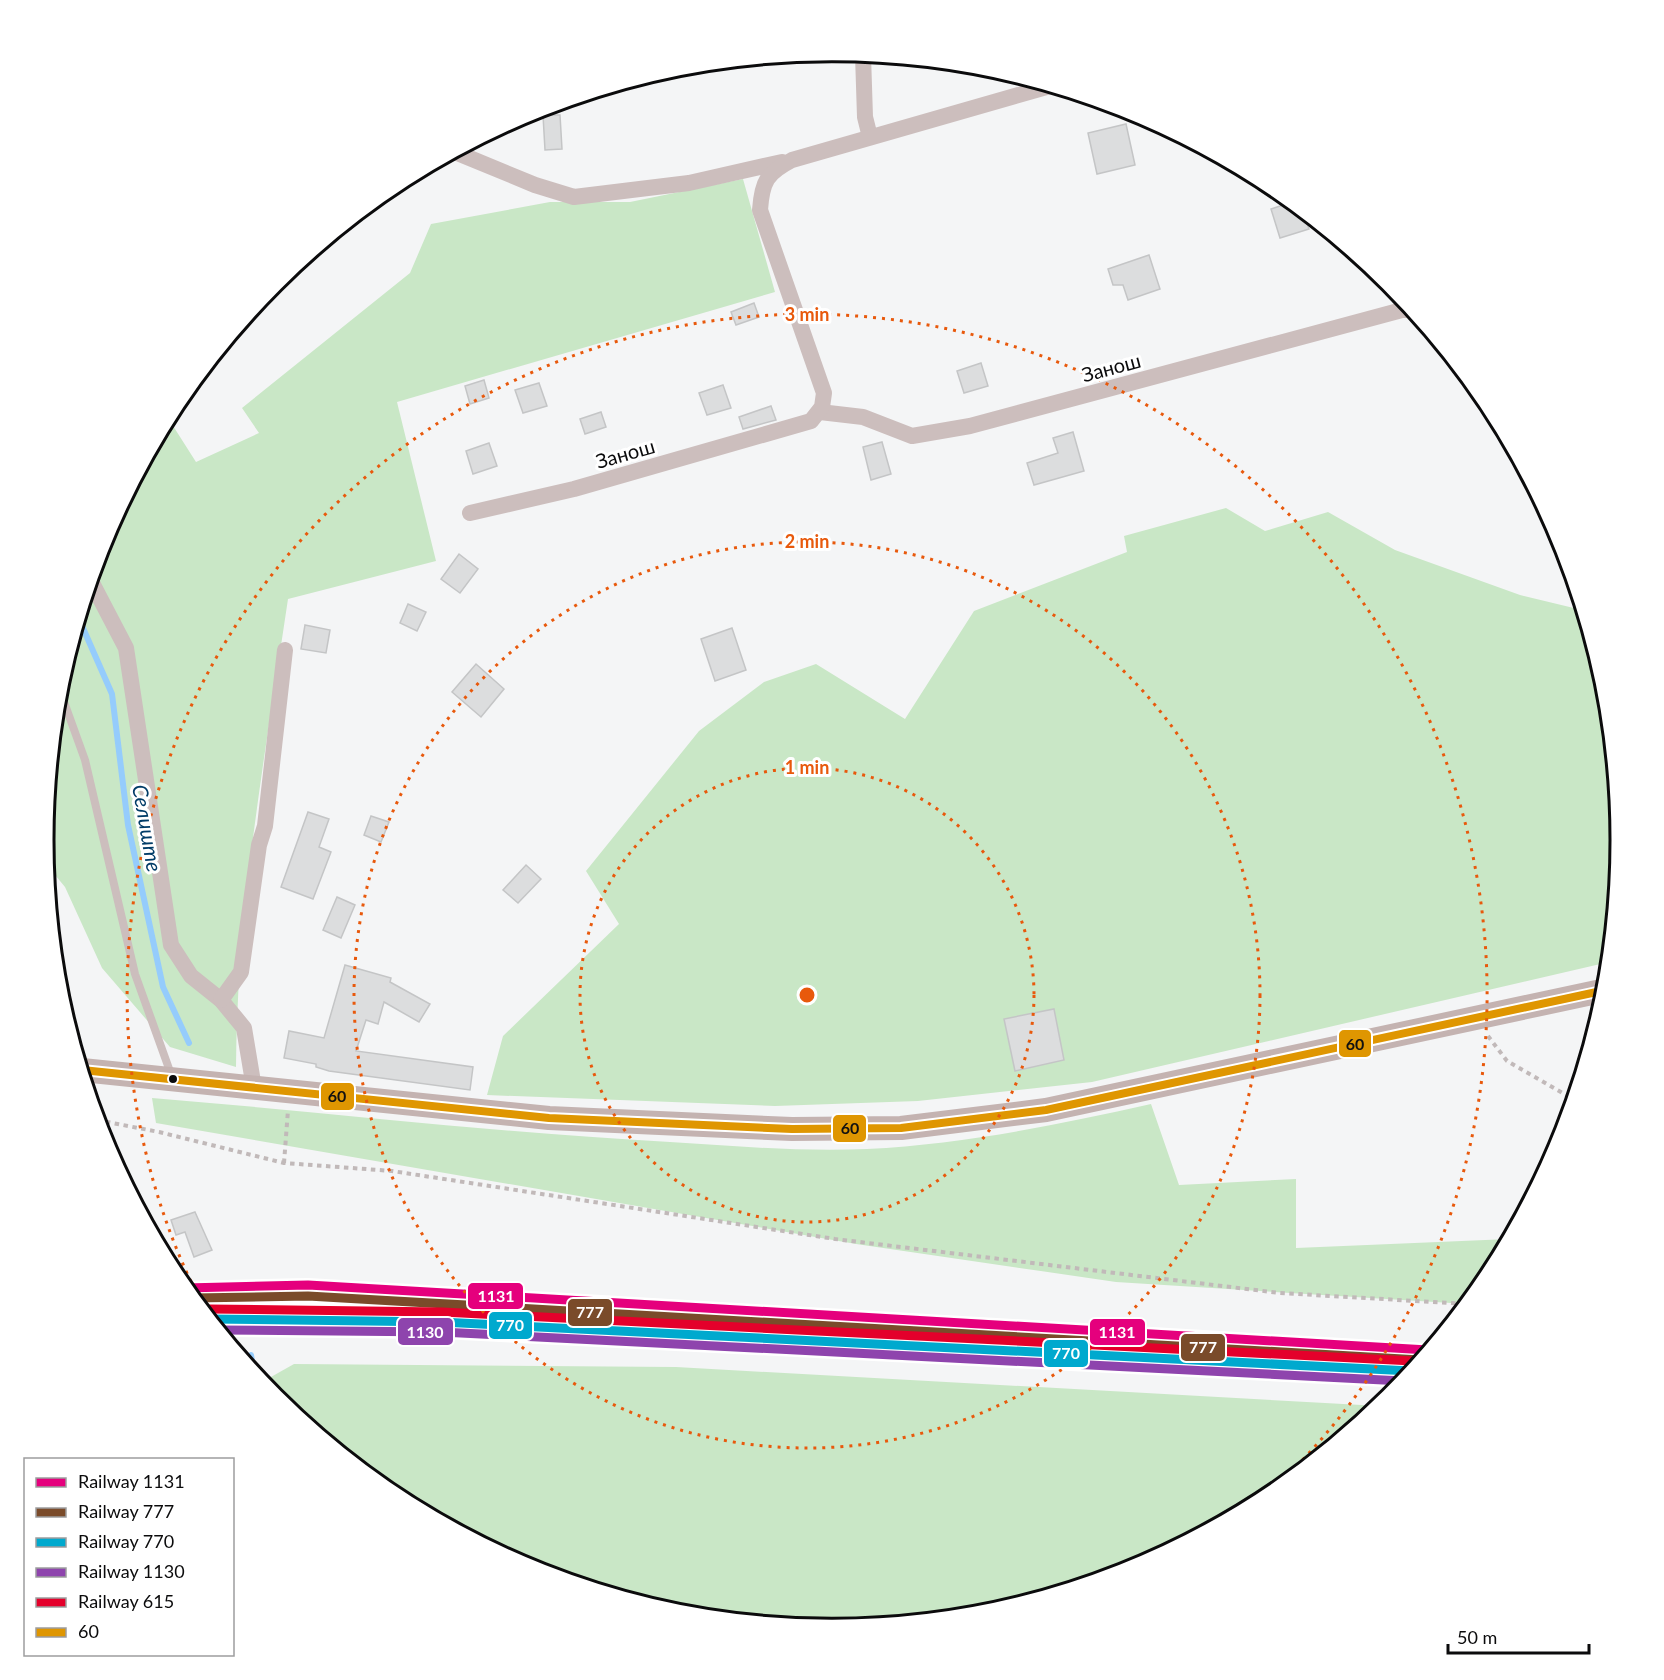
<svg xmlns="http://www.w3.org/2000/svg" width="1664" height="1680" font-family="Lato,sans-serif">
	<rect width="100%" height="100%" fill="#f4f5f6"/>
	<g fill="#c9e7c6">
		<path d="M743,179L775,292L397,402L436,561L288,599C265,755 237,909 236,1067L170,1047L102,968L65,887L46,864L44,840L59,686L104,538L168,418L196,462L259,433L242,408L410,273L431,224L550,202H630Z"/>
		<path d="M1226,508L1265,531L1328,512L1395,550L1520,595L1582,610L1605,687L1620,840L1609,962L1092,1082L918,1101L775,1106L487,1095L503,1036L619,924L586,871L699,731L764,682L816,664L905,719L974,611L1127,552L1124,536Z"/>
		<path d="M152,1098C325,1112 497,1133 670,1142C735,1146 801,1152 867,1149C964,1144 1057,1125 1151,1104L1179,1185L1296,1179V1248L1509,1239L1487,1278L1467,1304L1116,1282L856,1244L156,1123Z"/>
		<path d="M294,1364L676,1367L1380,1406L1270,1496L1133,1569L985,1613L832,1628L678,1613L530,1568L394,1495L274,1397L262,1382Z"/>
	</g>
	<g fill="none" stroke-linecap="round" stroke-linejoin="round">
		<g stroke="#95ccfc" stroke-width="6">
			<path d="M79,619L112,694L128,825L163,987L189,1043"/>
			<path d="M251,1355L254,1373"/>
		</g>
	</g>
	<g fill="#dcddde" stroke="#c4c5c6" stroke-width="1.5">
		<path d="M543,115H560L562,149L545,150Z"/>
		<path d="M1126,124L1135,165L1097,174L1088,133Z"/>
		<path d="M1292,202L1303,212L1309,229L1280,238L1271,209Z"/>
		<path d="M1149,255L1160,289L1128,300L1123,285H1113L1108,269Z"/>
		<path d="M754,303L759,317L736,325L731,312Z"/>
		<path d="M981,363L988,386L964,393L957,371Z"/>
		<path d="M484,380L489,398L470,404L465,386Z"/>
		<path d="M539,383L547,406L523,413L515,390Z"/>
		<path d="M723,385L731,408L707,415L699,393Z"/>
		<path d="M771,406L776,420L743,429L739,417Z"/>
		<path d="M601,412L606,427L585,434L580,419Z"/>
		<path d="M1073,432L1084,471L1034,485L1027,463L1058,453L1053,438Z"/>
		<path d="M882,442L891,474L871,480L863,447Z"/>
		<path d="M489,443L497,466L473,474L466,451Z"/>
		<path d="M459,554L478,569L460,593L441,579Z"/>
		<path d="M408,604L426,612L417,631L400,623Z"/>
		<path d="M305,625L330,630L326,653L301,649Z"/>
		<path d="M732,628L746,670L715,681L701,639Z"/>
		<path d="M476,664L504,689L481,717L452,692Z"/>
		<path d="M308,812L329,819L319,847L331,852L313,899L281,887Z"/>
		<path d="M371,816L389,822L381,842L364,835Z"/>
		<path d="M526,865L541,879L518,903L503,890Z"/>
		<path d="M337,897L355,905L341,938L323,930Z"/>
		<path d="M345,965L391,978L390,982L430,1004L419,1022L384,1002L378,1024L366,1020L356,1051L473,1067L470,1090L329,1071L316,1067V1064L284,1058L289,1031L324,1038Z"/>
		<path d="M1054,1009L1064,1060L1015,1071L1004,1019Z"/>
		<path d="M195,1212L212,1250L194,1257L185,1232L176,1235L171,1220Z"/>
	</g>
	<g fill="none" stroke-linecap="round" stroke-linejoin="round">
		<g stroke="#c1b9b9" stroke-width="4" stroke-dasharray="4.5 4.5" stroke-linecap="butt">
			<path d="M1488,1036L1507,1061L1573,1099"/>
			<path d="M97,1120L159,1132L284,1163L392,1171L835,1239L1280,1293L1467,1304"/>
			<path d="M284,1163L288,1110"/>
		</g>
		<path stroke="#ccbebd" stroke-width="8" d="M59,688L85,760L135,974L172,1077"/>
		<g stroke="#ccbebd" stroke-width="16">
			<path d="M863,55L865,117L870,137"/>
			<path d="M455,152L535,185L574,197L689,183L782,162"/>
			<path d="M820,412L863,417L912,436L970,426L1402,310H1412"/>
			<path d="M470,513L574,489L811,421L822,407L824,393L760,210C762,181 767,173 792,160L1050,86"/>
			<path d="M91,581L126,648L171,945L191,976L221,1000L244,1028L254,1088"/>
			<path d="M221,1000L241,972L259,845L265,826L285,650"/>
		</g>
		<path stroke="#c4b3b1" stroke-width="24" d="M82,1070L549,1118L792,1129L901,1128L1046,1110L1606,990"/>
		<g stroke="#fff" stroke-width="12">
			<path id="bus-1" d="M82,1070L549,1118L792,1129L901,1128L1046,1110L1606,990"/>
		</g>
		<use href="#bus-1" stroke="#df9601" stroke-width="8"/>
		<g stroke="#fff" stroke-width="14">
			<path id="rail-1" d="M185,1288L308,1285L1428,1350"/>
		</g>
		<g stroke="#fff" stroke-width="14">
			<path id="rail-2" d="M193,1298L308,1296L1420,1360"/>
		</g>
		<g stroke="#fff" stroke-width="14">
			<path id="rail-3" d="M210,1319L441,1322L1411,1371"/>
		</g>
		<g stroke="#fff" stroke-width="14">
			<path id="rail-4" d="M219,1330L441,1332L1403,1381"/>
		</g>
		<g stroke="#fff" stroke-width="14">
			<path id="rail-5" d="M210,1309L442,1312L1413,1361"/>
		</g>
		<use href="#rail-1" stroke="#e5007d" stroke-width="9"/>
		<use href="#rail-2" stroke="#7a4b2a" stroke-width="9"/>
		<use href="#rail-3" stroke="#00a9ce" stroke-width="9"/>
		<use href="#rail-4" stroke="#8e44ad" stroke-width="9"/>
		<use href="#rail-5" stroke="#e4002b" stroke-width="9"/>
	</g>
	<g fill="none" stroke="#e8590c" stroke-width="3" stroke-dasharray="3 6">
		<circle cx="807" cy="995" r="227"/>
		<circle cx="807" cy="995" r="453"/>
		<path d="M207 1314A680 680 0 1 1 1266 1496"/>
	</g>
	<circle fill="#0b0b0c" stroke="#fff" stroke-width="2" cx="173" cy="1079" r="5"/>
	<g text-anchor="middle" dominant-baseline="central" stroke-width="6" stroke-linejoin="round" paint-order="stroke">
		<g font-size="20" fill="#0b0b0c" stroke="#fff">
			<text transform="translate(1111 367) rotate(-15)">Занош</text>
			<text transform="translate(625 453) rotate(-16)">Занош</text>
		</g>
		<g font-size="21" font-style="italic" fill="#003c67" stroke="#fff">
			<text transform="translate(148 828) rotate(80)">Селиште</text>
		</g>
	</g>
	<path d="M0 0H1664V1680H0ZM54 840a778 778 0 1 1 1556 0a778 778 0 1 1-1556 0Z" fill="#fff" fill-rule="evenodd"/>
	<path fill="none" stroke="#0b0b0c" stroke-width="3" d="M54 840a778 778 0 1 1 1556 0a778 778 0 1 1-1556 0Z"/>
	<circle cx="807" cy="995" r="9" fill="#e8590c" stroke="#fff" stroke-width="3"/>
	<g font-size="18" text-anchor="middle" font-weight="bold" fill="#e8590c" stroke="#fff" stroke-width="6" stroke-linejoin="round" paint-order="stroke">
		<text x="807" y="321">3 min</text>
		<text x="807" y="548">2 min</text>
		<text x="807" y="774">1 min</text>
	</g>
	<g stroke="#fff" stroke-width="2">
		<rect x="1338" y="1029" width="34" height="29" rx="6" fill="#df9601"/>
		<rect x="320" y="1082" width="35" height="29" rx="6" fill="#df9601"/>
		<rect x="832" y="1114" width="35" height="29" rx="6" fill="#df9601"/>
		<rect x="467" y="1282" width="57" height="28" rx="6" fill="#e5007d"/>
		<rect x="567" y="1298" width="46" height="29" rx="6" fill="#7a4b2a"/>
		<rect x="488" y="1311" width="45" height="29" rx="6" fill="#00a9ce"/>
		<rect x="397" y="1317" width="57" height="29" rx="6" fill="#8e44ad"/>
		<rect x="1089" y="1318" width="57" height="28" rx="6" fill="#e5007d"/>
		<rect x="1180" y="1333" width="46" height="29" rx="6" fill="#7a4b2a"/>
		<rect x="1043" y="1339" width="46" height="29" rx="6" fill="#00a9ce"/>
	</g>
	<g font-size="16" text-anchor="middle" font-weight="bold" fill="#fff">
		<text x="496" y="1302">1131</text>
		<text x="590" y="1318">777</text>
		<text x="510" y="1331">770</text>
		<text x="425" y="1338">1130</text>
		<text x="1117" y="1338">1131</text>
		<text x="1203" y="1353">777</text>
		<text x="1066" y="1359">770</text>
	</g>
	<g font-size="16" text-anchor="middle" font-weight="bold" fill="#111">
		<text x="1355" y="1050">60</text>
		<text x="337" y="1102">60</text>
		<text x="850" y="1134">60</text>
	</g>
	<rect x="24" y="1458" width="210" height="198" fill="#ffffff" stroke="#9d9d9e" stroke-width="1.5"/>
	<rect x="36" y="1478" width="30" height="9" fill="#e5007d" stroke="#9d9d9e" stroke-width="1.5"/>
	<text x="78" y="1488" font-size="18" fill="#0b0b0c">Railway 1131</text>
	<rect x="36" y="1508" width="30" height="9" fill="#7a4b2a" stroke="#9d9d9e" stroke-width="1.5"/>
	<text x="78" y="1518" font-size="18" fill="#0b0b0c">Railway 777</text>
	<rect x="36" y="1538" width="30" height="9" fill="#00a9ce" stroke="#9d9d9e" stroke-width="1.5"/>
	<text x="78" y="1548" font-size="18" fill="#0b0b0c">Railway 770</text>
	<rect x="36" y="1568" width="30" height="9" fill="#8e44ad" stroke="#9d9d9e" stroke-width="1.5"/>
	<text x="78" y="1578" font-size="18" fill="#0b0b0c">Railway 1130</text>
	<rect x="36" y="1598" width="30" height="9" fill="#e4002b" stroke="#9d9d9e" stroke-width="1.5"/>
	<text x="78" y="1608" font-size="18" fill="#0b0b0c">Railway 615</text>
	<rect x="36" y="1628" width="30" height="9" fill="#df9601" stroke="#9d9d9e" stroke-width="1.5"/>
	<text x="78" y="1638" font-size="18" fill="#0b0b0c">60</text>
	<path d="M1448 1644v9h141v-9" fill="none" stroke="#0b0b0c" stroke-width="3"/>
	<text x="1457" y="1644" font-size="18" fill="#0b0b0c" stroke="#ffffff" stroke-width="4.5" paint-order="stroke">50 m</text>
</svg>
